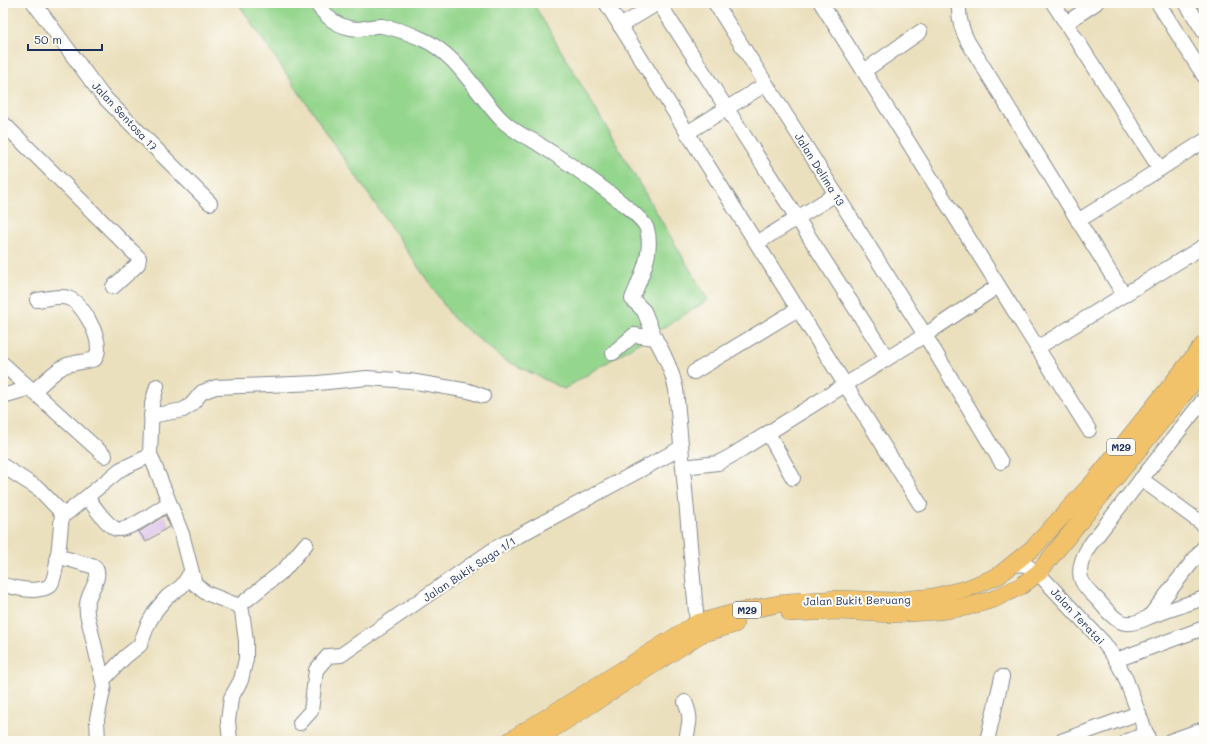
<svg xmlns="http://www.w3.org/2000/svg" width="1207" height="744" font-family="Mali,sans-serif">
	<rect width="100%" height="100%" fill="#fdfcf7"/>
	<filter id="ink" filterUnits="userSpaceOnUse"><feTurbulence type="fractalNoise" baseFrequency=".025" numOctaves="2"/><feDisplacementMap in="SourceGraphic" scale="8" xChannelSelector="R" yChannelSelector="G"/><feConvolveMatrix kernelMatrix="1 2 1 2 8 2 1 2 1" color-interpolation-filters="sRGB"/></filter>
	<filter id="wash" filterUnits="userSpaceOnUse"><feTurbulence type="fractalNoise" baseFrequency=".012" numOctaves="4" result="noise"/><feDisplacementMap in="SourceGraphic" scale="16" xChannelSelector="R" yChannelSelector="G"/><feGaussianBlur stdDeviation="0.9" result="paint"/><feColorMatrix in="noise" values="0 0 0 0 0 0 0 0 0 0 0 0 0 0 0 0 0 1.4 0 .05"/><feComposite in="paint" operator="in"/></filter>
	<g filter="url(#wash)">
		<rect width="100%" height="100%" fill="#ebe0be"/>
		<path fill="#94d68d" stroke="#588276" d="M238,3H533L708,300L564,389L503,359L453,318Z"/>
		<g id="blocks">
			<path fill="#d1afe5" d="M165,515L170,526L146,542L139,532Z"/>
		</g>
	</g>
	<g filter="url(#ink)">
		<use href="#blocks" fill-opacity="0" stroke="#83888e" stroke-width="1"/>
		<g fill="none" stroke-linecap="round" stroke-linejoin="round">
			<g stroke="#83888e" stroke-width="16">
				<g id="minor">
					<path d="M34,3L101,94L210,203"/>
					<path d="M316,3C327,18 338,28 358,29C366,29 374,25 382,26C393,28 411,34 422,39C457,54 475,92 500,118C505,124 513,129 519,133C526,138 534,140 540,145C558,156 643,213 647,229C654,253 640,278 632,299L644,311L655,338"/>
					<path d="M606,3L920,504"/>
					<path d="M659,3L887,358"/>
					<path d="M715,3L925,335L1001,462"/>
					<path d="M821,3L1089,430"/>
					<path d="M959,3C958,18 961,29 968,42L1124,295"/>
					<path d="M1053,3L1160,169"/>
					<path d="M1158,3L1204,76"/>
					<path d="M1186,3L1204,32"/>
					<path d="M1066,23L1096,3"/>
					<path d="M620,26L658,3"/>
					<path d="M864,71L920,32"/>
					<path d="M3,123L139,258L138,264L113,287"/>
					<path d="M687,133L766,84"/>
					<path d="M1078,221L1204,141"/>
					<path d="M757,243L836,194"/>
					<path d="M1037,348L1204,246"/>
					<path d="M613,353L634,335L655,338C665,355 672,371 676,389L697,623"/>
					<path d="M3,364L105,456"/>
					<path d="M694,372L798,309"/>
					<path d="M34,391C43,383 56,369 67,365C76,362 86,362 95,359C96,356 98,353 98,350C99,335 83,303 68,298C58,295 47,299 37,300"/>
					<path d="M3,396L30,388"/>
					<path d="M1204,399L1089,546C1083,556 1077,570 1082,581C1085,588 1093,595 1098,600C1115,620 1122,631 1149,617L1204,547"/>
					<path d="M151,416L183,410L191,405L202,392L216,387L318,383L367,378L410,381L469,391L483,396"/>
					<path d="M768,433L793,478"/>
					<path d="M150,454L182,534L195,584L206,593L239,606L242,611L246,641V659L241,680L231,698L228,721L230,741"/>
					<path d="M3,466L39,489L62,513H67L121,469L147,457L150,454L152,404L157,386"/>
					<path d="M683,467L718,463L731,456L925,335L998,286"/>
					<path d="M1141,479L1204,525"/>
					<path d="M87,497C95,507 103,521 114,528C124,535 159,509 169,503"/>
					<path d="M57,556L95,567C103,577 88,592 87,604C86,607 87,610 87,614L104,686L97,719L98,741"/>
					<path d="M1014,565L1024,564L1038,573L1104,643L1116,660L1125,677L1149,741"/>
					<path d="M3,585C14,587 29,592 40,589C44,589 49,587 51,584C57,576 61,526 62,513"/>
					<path d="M239,606L284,570L306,544"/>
					<path d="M1149,617L1204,598"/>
					<path d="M1116,660L1204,628"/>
					<path d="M103,680L125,657L140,645L148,624L156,610L167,597L182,586L191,572"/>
					<path d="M685,702C693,721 688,724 686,741"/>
					<path d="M300,723L311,711L316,670L328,656L341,655L494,549L681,448"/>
					<path d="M987,741L1002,677"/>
					<path d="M1061,741L1139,713"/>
					<path d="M1127,741L1147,734"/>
					<path d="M1170,741L1204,729"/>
				</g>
			</g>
			<g stroke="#83888e" stroke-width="18">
				<g id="major">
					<path d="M790,613L840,611L892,614L939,611L966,607L994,599L1021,586L1038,573L1204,369"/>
					<path d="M509,741L697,623L738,612L788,602L839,599L892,601L933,597L966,589L998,576L1034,547L1095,480L1204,344"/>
					<path d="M534,741L701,634L735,624"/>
				</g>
			</g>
			<use href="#minor" stroke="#fff" stroke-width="14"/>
			<use href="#major" stroke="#f2c26a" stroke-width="17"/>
		</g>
	</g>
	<g text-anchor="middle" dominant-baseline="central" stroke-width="4" stroke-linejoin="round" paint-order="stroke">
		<g fill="#fdfcf7" stroke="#5f6c8c" stroke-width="1">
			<rect x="1107" y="439" width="28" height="16" rx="3"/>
			<rect x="733" y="602" width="28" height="16" rx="3"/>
		</g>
		<g font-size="10" font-weight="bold" fill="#1b2f5e">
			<text x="1121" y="447">M29</text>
			<text x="747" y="610">M29</text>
		</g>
		<g font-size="11" fill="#1b2f5e" stroke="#fdfcf7">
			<text transform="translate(125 116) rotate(47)">Jalan Sentosa 17</text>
			<text transform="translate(820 169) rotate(58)">Jalan Delima 13</text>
			<text transform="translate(469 569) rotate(-33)">Jalan Bukit Saga 1/1</text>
			<text transform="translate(857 600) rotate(-1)">Jalan Bukit Beruang</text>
			<text transform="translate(1078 616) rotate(47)">Jalan Teratai</text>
		</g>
	</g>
	<rect width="1207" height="744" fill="none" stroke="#fdfcf7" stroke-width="16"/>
	<path d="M28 44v6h74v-6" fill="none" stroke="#1b2f5e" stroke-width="2"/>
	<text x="34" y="44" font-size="12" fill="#1b2f5e" stroke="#fdfcf7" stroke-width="3" paint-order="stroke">50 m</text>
</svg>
